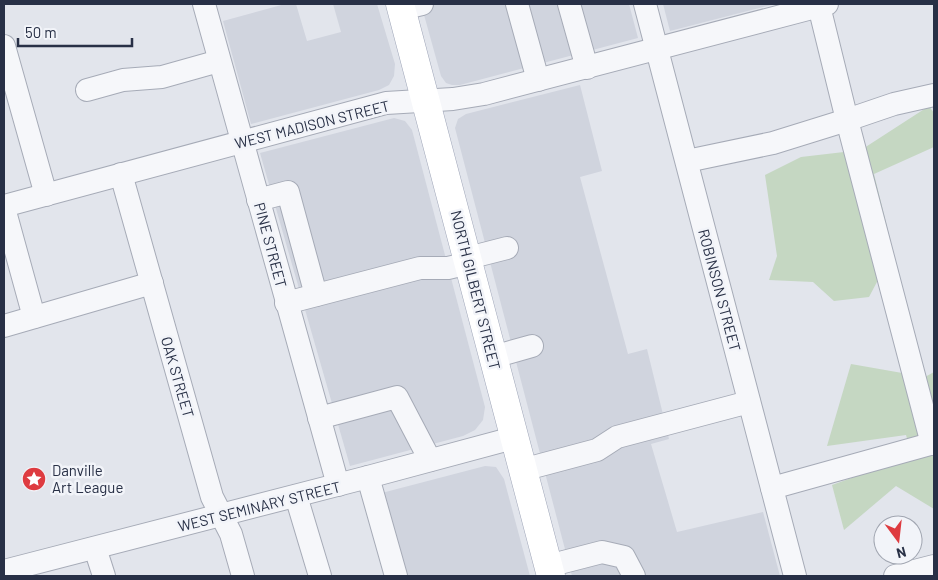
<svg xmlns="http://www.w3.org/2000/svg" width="938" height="580" font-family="Barlow,sans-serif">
	<rect width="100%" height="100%" fill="#e2e5ec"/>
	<g fill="#d0d4de">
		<path d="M285,4H296L307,41L341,32L333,4H377L395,64L394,76L389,85L379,90L251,124L223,21Z"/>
		<path d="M421,4H629L638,38L460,85H452L446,83L441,76Z"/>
		<path d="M663,4H775L670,31Z"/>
		<path d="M580,85L602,171L580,177L628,354L647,349L669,439L651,444L677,532L763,512L780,576H572L455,128L458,119L466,114Z"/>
		<path d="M394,118L405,121L412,130L485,407L483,420L475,430L463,436L350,466L260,153Z"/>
		<path d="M485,466L496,467L504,479L530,576H396L374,495Z"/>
	</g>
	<g fill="#c5d7c2">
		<path d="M929,106L934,113V147L874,174L897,267L878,280L869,297L834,301L813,282L769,280L777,256L765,175L801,157L861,150Z"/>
		<path d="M851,364L925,377L934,372V509L896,486L844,530L832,485L912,456L906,435L827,446Z"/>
	</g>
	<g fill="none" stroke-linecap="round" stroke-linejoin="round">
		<g stroke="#a6abb7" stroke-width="24">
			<g id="minor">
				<path d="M204,4L338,485"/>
				<path d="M517,4L538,80"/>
				<path d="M569,4L587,68"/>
				<path d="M645,4L795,576"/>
				<path d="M819,6L847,120L932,444"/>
				<path d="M401,9L422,4"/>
				<path d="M4,46L46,195"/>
				<path d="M87,90L123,80L162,77L219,61"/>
				<path d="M687,161L773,143L847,120L894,104L934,95"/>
				<path d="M121,174L212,497L231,534L243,576"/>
				<path d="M258,200L288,192L316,295"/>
				<path d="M4,206L386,103L453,99L484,94L827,4"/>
				<path d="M4,208L34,317"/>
				<path d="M468,258L507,248"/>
				<path d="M286,303L420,268H448L469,263"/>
				<path d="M4,326L152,283"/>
				<path d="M493,357L532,346"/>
				<path d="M319,418L397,397L430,460"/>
				<path d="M522,470L597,450L617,437L749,402"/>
				<path d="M368,477L396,576"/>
				<path d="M772,488L934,443"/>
				<path d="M296,496L320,576"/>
				<path d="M95,548L104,576"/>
				<path d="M548,566L602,552L624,557L634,576"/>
				<path d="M4,571L368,477L513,438"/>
				<path d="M895,576L934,566"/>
			</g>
		</g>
		<g stroke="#a0a7b9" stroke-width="29">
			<path id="major" d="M400,4L551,576"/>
		</g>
		<use href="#minor" stroke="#f6f7fa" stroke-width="22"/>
		<use href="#major" stroke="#fff" stroke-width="28"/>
	</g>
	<defs>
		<g id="sight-disc" transform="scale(1.25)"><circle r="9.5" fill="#de3b40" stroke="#f2f4f9"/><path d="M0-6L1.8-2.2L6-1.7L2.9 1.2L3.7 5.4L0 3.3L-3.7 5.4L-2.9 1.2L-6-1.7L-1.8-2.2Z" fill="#fff"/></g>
	</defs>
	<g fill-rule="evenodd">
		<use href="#sight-disc" x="34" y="479"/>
	</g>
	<g text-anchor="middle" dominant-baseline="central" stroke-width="5" stroke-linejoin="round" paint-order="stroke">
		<g font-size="15" fill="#283046" stroke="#f2f4f9">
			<text transform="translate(312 124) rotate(-14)">WEST MADISON STREET</text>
			<text transform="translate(271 245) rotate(75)">PINE STREET</text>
			<text transform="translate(476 290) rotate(76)">NORTH GILBERT STREET</text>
			<text transform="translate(720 290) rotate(75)">ROBINSON STREET</text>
			<text transform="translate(178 377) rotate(74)">OAK STREET</text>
			<text transform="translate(259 506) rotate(-14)">WEST SEMINARY STREET</text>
		</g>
		<g font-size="15" fill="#283046" stroke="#f2f4f9" text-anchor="start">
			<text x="52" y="470">Danville<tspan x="52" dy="17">Art League</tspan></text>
		</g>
	</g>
	<rect width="938" height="580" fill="none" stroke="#283046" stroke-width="10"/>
	<g transform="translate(898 540) rotate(165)"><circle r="24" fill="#f2f4f9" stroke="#a1a6b1"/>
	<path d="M0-4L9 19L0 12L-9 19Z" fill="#de3b40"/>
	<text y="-8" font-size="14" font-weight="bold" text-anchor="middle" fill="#283046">N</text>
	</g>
	<path d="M18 38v8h114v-8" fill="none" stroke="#283046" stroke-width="2.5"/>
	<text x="25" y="38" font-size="15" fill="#283046" stroke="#f2f4f9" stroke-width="4" paint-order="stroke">50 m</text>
</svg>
